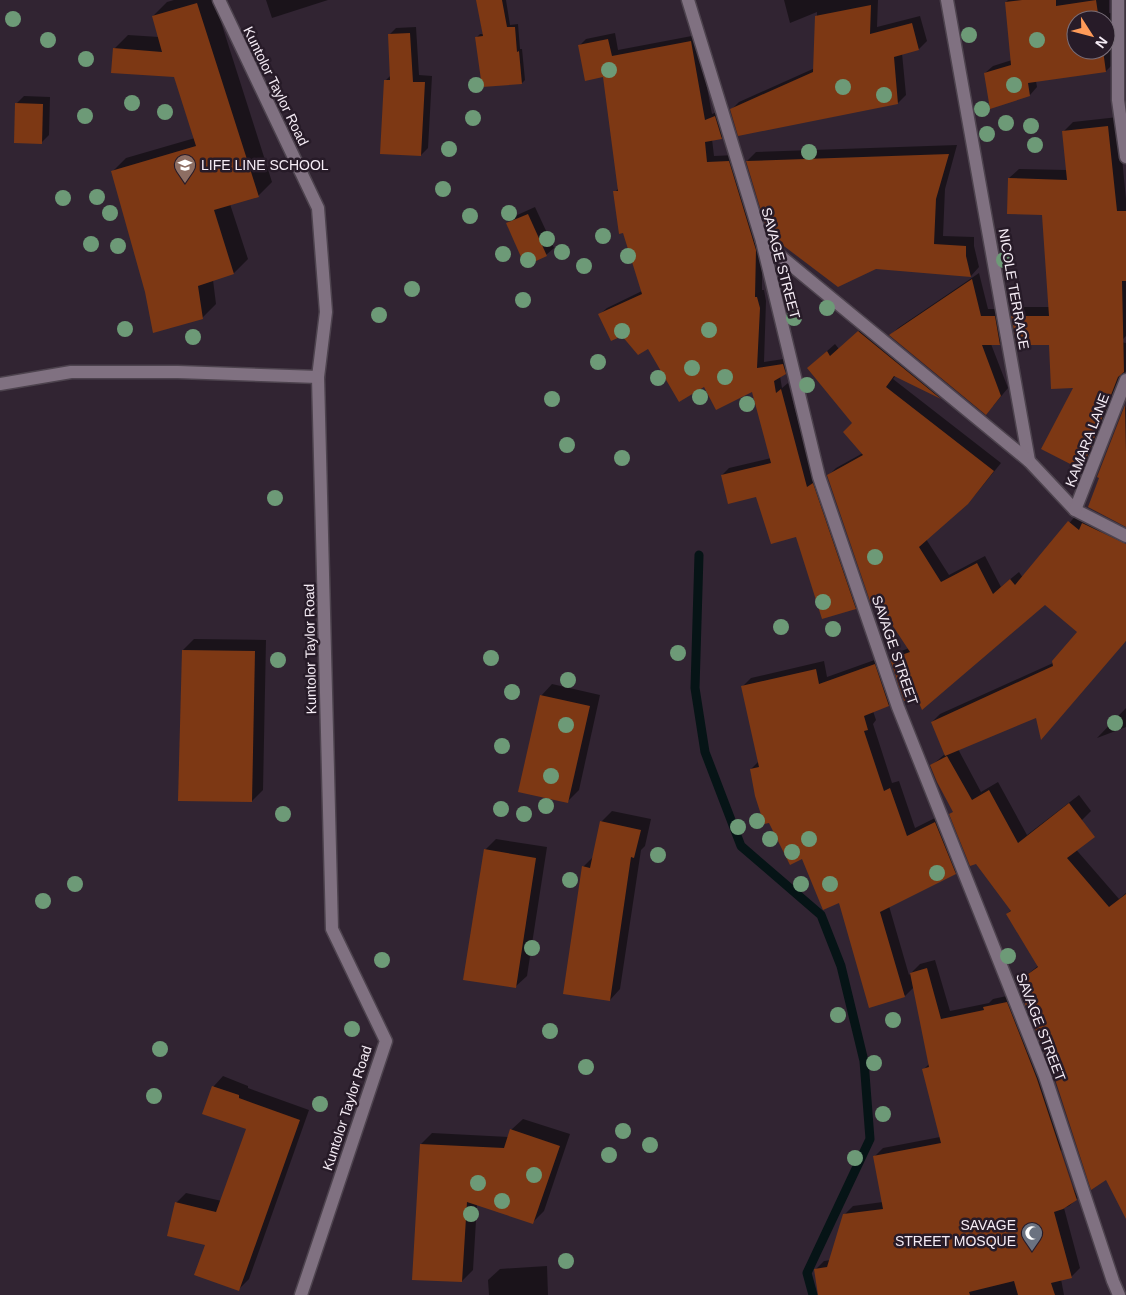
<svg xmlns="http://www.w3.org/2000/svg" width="1126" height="1295" font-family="Helvetica,sans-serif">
	<rect width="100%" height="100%" fill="#312432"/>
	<g fill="#0007" fill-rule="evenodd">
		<path d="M174,0H214L272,182L258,196L230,204L248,259L234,273L213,280L216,304L202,318L146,292L112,172L126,158L195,138L175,76L114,49L128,35L159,37L153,16L167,2Z"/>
		<path d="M266,0H328L272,18Z"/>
		<path d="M477,0H506L510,25L518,24L520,49H522L525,80L522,83L476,38L480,34H483Z"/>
		<path d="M784,0H878L877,27L920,16L927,41L919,49L902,53L906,95L898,103L731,110L739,102L815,68L817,12L790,23Z"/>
		<path d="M1008,0H1109V13L1117,14L1113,64L1106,71L1036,81L1037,87L1030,95L985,73L993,66L1012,60L1006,2ZM1076,20H1106V50H1076Z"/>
		<path d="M416,27L419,75L432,76L428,148L421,155L385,81L391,75L389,35L396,28Z"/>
		<path d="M615,33L618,50L697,35L712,114L722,110L728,131L721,138L712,139L714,156L736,155L762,242V290H764L766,301L764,362L790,358L792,366L780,376L782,388L788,383L814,481L862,601L855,608L797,535L757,496L722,475L729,468L771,458L753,390L704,385L649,348L622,335L600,314L607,308L642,291L615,192L619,188L605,75L579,46L586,39Z"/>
		<path d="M24,96L50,97L49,135L41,143L17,103Z"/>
		<path d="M1118,117L1126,199V336L1123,339L1114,341L1126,343V371L1091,459L1082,468L1075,386L1050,344L1013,316L1022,307H1049L1043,214L1009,178L1019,169L1067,170L1063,132L1073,122Z"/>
		<path d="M957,145L945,189L943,236L974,237V246L979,267L971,276L747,161L756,152Z"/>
		<path d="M535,207L554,248L546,255L508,224L515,216Z"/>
		<path d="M979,273L988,309H1002L1007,336L1000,344H991L1008,388L993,406L891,335L898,328Z"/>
		<path d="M867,324L948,391L941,398L896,375L893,379L1001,463L975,495L926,539L949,575L985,556L1001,587L1019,572L1023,578L1077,514L1088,521L1126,554V641L1037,716L958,749L981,792L998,782L1027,835L1079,795L1091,811L1058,844L1073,846L1119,899L1126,893V1216L1054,1073L1024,999L1031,992L1022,979L1039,965L1007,914L1012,909L954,811L931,766L945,754L932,722L940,714L1053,663L1079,632L1045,604L917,695L892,659L899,652L909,648L828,476L836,468L863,453L853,423L808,368L835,344L839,349Z"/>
		<path d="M1126,406V522L1101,478L1098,476Z"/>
		<path d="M194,639L266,640L263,790L252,801L183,650Z"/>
		<path d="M883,657L897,697L889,705L873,711L876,720L873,724L892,783L899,781L915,828L943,814L963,864L955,873L889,906L909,975L920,964L935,960L950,1011L989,1003L993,999L1016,994L1070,1143L1057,1154L1078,1198L1069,1206L1064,1208L1080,1268L1071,1277L1061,1279L1064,1295H820L815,1270L824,1261L831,1260L844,1215L853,1206L883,1202L875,1156L883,1148L940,1137L924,1069L929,1064L914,987L905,996L840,901L802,858L751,769L759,761L743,686L751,678L824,661L827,677Z"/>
		<path d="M552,684L600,695L579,790L568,801L541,696Z"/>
		<path d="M1126,708V727L1097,738Z"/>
		<path d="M612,811L651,819L645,846L641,850L620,989L610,1000L583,867L594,856L601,822Z"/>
		<path d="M496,839L547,847L527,976L515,987L485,850Z"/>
		<path d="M223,1076L248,1086V1088L309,1110L249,1279L239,1289L176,1203L186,1193L222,1201L247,1129L204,1113L214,1086Z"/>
		<path d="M523,1119L570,1134L544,1211L533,1222L477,1204L473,1270L462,1281L421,1144L432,1133L509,1137L511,1130Z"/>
		<path d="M547,1266L548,1295H489L488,1280L500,1269Z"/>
	</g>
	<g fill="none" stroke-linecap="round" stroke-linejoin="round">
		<path stroke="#061416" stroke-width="9" d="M699,555L695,688L705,752L741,846L821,915L841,966L864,1061L870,1139L807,1273L813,1295"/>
	</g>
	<g fill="#7d3814">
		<path d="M476,0H502L507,27H515L517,52L519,51L522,84L482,87L475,37L483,36Z"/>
		<path d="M1022,0H1056V6L1096,0L1099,20H1076V50H1103L1106,72L1028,83L1030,96L990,109L984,73L1011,65L1005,2Z"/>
		<path d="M197,3L259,197L214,210L234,274L198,286L203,319L153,333L145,292L111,171L196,146L174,77L111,73L113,48L162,52L152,16Z"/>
		<path d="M871,5L870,34L912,23L919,50L894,57L898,104L738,136L730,109L813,72L815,16Z"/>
		<path d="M410,33L413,82H425L421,156L380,154L384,80H390L388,34Z"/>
		<path d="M608,39L612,56L691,41L705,120L715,116L722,139L705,142L707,162L729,161L756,250L755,297H757L760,308L757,368L783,364L786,374L774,381L776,393L781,389L807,487L813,483L856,609L822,619L796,537L771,544L756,497L728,504L721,475L771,463L752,392L716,410L704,387L679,402L648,349L638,355L622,336L611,341L598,314L642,294L623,233L619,234L613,191H618L603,77L585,81L578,45Z"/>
		<path d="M15,103L43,104L42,144L14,143Z"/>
		<path d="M1108,126L1117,211H1126V281H1122L1124,372L1118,377L1082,470L1041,449L1073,388L1051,389L1049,345H1017L1011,316H1049L1042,215L1007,214L1008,178L1067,180L1062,131Z"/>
		<path d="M949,154L936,199L934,244L966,246V256L971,277L876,269L838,287L768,234L746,161Z"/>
		<path d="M528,214L547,256L525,266L506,223Z"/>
		<path d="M972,279L981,316H995L1000,345H982L1001,396L986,415L889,335Z"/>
		<path d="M858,331L941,399L894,376L886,387L994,471L968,504L919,547L941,582L977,563L993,594L1010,579L1015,585L1068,521L1079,530L1082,523L1126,544V641L1041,740L1036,718L945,756L931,722L1053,666L1052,661L1077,632L1045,605L922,710L916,696L904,701L890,659L910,652L877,602L871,604L827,475L863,455L843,432L852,423L807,368L827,351L830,356Z"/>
		<path d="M1125,405L1126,452V527L1088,507L1099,478L1097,477Z"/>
		<path d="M182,650L255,651L252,802L178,801Z"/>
		<path d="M875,664L889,706L864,716L868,730L864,731L884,791L890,788L907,836L935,822L956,874L880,912L905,997L869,1008L839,903L823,910L802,859L790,865L769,823L764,824L755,796L750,769L759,767L741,686L816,669L819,684Z"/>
		<path d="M540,695L590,706L568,803L518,792Z"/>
		<path d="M947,756L972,800L989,790L1018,843L1069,803L1095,837L1067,858L1109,907L1126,894V1219L1106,1180L1091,1190L1053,1073L1023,999L1033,997L1021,979L1038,967L1006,914L1011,911L976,864L970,866L949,814L953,812L937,782L930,765Z"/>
		<path d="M600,821L641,830L634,858L631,857L610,1001L563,994L582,866L590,868Z"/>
		<path d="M484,849L536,858L516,988L463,980Z"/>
		<path d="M927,968L941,1019L984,1010L983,1007L1007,1002L1037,1079L1077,1200L1063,1209L1054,1212L1072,1278L1051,1283L1055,1295H1018L1014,1281L969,1292L970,1295H818L814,1269L827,1267L843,1214L883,1209L873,1156L941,1143L922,1069L929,1067L910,973Z"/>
		<path d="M212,1086L239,1095V1098L300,1120L239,1291L194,1275L205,1245L167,1236L175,1202L216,1212L246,1129L202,1114Z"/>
		<path d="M510,1129L560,1146L533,1224L467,1202L462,1282L412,1280L420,1144L504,1148Z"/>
	</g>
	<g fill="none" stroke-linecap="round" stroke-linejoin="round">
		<g stroke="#4d434e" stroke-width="15">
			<g id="minor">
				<path d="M219,0L318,208L326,312L318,377L332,929L386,1041L301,1295"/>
				<path d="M688,0L762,241L819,477L898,707L1045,1076L1113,1281L1119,1295"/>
				<path d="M947,0L1029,461L1075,510L1126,536"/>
				<path d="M1118,0V100L1126,157"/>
				<path d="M762,241L1029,461"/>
				<path d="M0,384L71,372H178L318,377"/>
				<path d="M1075,510L1126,380"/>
			</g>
		</g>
		<use href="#minor" stroke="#807181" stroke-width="12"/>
	</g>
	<g fill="#6d9a77">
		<circle cx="13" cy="19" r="8"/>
		<circle cx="969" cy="35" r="8"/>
		<circle cx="48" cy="40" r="8"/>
		<circle cx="1037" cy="40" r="8"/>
		<circle cx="86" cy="59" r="8"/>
		<circle cx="609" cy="70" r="8"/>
		<circle cx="476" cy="85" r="8"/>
		<circle cx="1014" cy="85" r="8"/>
		<circle cx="843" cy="87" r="8"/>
		<circle cx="884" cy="95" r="8"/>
		<circle cx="132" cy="103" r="8"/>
		<circle cx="982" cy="109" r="8"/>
		<circle cx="165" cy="112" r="8"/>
		<circle cx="85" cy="116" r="8"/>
		<circle cx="473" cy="118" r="8"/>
		<circle cx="1006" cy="123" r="8"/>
		<circle cx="1031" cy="126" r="8"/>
		<circle cx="987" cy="134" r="8"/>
		<circle cx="1035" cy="145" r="8"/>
		<circle cx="449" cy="149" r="8"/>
		<circle cx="809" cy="152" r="8"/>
		<circle cx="443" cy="189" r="8"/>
		<circle cx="97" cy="197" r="8"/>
		<circle cx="63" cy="198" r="8"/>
		<circle cx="110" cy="213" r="8"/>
		<circle cx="509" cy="213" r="8"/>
		<circle cx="470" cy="216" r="8"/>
		<circle cx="603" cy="236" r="8"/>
		<circle cx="547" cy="239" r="8"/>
		<circle cx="91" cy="244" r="8"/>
		<circle cx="118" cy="246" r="8"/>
		<circle cx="562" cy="252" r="8"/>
		<circle cx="503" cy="254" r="8"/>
		<circle cx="628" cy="256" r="8"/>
		<circle cx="528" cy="260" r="8"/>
		<circle cx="1004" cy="260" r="8"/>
		<circle cx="584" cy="266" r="8"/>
		<circle cx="412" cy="289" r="8"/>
		<circle cx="523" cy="300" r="8"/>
		<circle cx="827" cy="308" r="8"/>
		<circle cx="379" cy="315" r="8"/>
		<circle cx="794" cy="318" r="8"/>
		<circle cx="125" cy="329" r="8"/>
		<circle cx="709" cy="330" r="8"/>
		<circle cx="622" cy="331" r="8"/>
		<circle cx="193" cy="337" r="8"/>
		<circle cx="598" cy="362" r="8"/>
		<circle cx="692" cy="368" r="8"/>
		<circle cx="725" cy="377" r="8"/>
		<circle cx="658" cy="378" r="8"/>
		<circle cx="807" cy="385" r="8"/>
		<circle cx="700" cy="397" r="8"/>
		<circle cx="552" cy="399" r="8"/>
		<circle cx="747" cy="404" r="8"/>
		<circle cx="567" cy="445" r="8"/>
		<circle cx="622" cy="458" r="8"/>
		<circle cx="275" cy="498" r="8"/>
		<circle cx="875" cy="557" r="8"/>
		<circle cx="823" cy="602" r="8"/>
		<circle cx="781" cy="627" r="8"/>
		<circle cx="833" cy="629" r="8"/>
		<circle cx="678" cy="653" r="8"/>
		<circle cx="491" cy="658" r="8"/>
		<circle cx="278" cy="660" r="8"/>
		<circle cx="568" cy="680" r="8"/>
		<circle cx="512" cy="692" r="8"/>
		<circle cx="1115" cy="723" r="8"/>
		<circle cx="566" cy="725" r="8"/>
		<circle cx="502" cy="746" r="8"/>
		<circle cx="551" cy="776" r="8"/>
		<circle cx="546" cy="806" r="8"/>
		<circle cx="501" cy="809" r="8"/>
		<circle cx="283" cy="814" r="8"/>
		<circle cx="524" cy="814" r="8"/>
		<circle cx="757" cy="821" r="8"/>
		<circle cx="738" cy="827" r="8"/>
		<circle cx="770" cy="839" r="8"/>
		<circle cx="809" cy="839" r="8"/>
		<circle cx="792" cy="852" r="8"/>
		<circle cx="658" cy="855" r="8"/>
		<circle cx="937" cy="873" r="8"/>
		<circle cx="570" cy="880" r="8"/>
		<circle cx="75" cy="884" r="8"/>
		<circle cx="801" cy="884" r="8"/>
		<circle cx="830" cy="884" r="8"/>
		<circle cx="43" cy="901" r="8"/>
		<circle cx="532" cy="948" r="8"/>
		<circle cx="1008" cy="956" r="8"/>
		<circle cx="382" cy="960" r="8"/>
		<circle cx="838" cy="1015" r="8"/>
		<circle cx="893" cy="1020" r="8"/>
		<circle cx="352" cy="1029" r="8"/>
		<circle cx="550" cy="1031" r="8"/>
		<circle cx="160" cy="1049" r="8"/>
		<circle cx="874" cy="1063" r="8"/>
		<circle cx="586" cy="1067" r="8"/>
		<circle cx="154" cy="1096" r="8"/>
		<circle cx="320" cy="1104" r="8"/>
		<circle cx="883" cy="1114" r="8"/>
		<circle cx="623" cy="1131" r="8"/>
		<circle cx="650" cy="1145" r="8"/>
		<circle cx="609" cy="1155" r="8"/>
		<circle cx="855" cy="1158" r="8"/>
		<circle cx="534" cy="1175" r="8"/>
		<circle cx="478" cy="1183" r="8"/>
		<circle cx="502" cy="1201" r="8"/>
		<circle cx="471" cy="1214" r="8"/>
		<circle cx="566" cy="1261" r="8"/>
	</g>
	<defs>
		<g id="school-pin" transform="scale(1.125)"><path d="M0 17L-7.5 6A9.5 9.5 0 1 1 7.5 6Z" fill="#8d6e63" stroke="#271b28"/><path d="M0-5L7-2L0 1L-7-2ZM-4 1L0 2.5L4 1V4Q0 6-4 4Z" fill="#fff"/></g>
		<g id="mosque-pin" transform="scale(1.125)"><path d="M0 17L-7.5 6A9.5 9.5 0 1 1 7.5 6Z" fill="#6b7280" stroke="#271b28"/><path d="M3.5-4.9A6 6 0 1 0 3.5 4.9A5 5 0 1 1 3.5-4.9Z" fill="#fff"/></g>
	</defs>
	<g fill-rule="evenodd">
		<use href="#school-pin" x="185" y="165"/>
		<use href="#mosque-pin" x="1032" y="1233"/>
	</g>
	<g text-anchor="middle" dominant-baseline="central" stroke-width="5" stroke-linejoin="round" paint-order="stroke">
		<g font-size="14" fill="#f5ecf5" stroke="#271b28">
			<text transform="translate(276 86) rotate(64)">Kuntolor Taylor Road</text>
			<text transform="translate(781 263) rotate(75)">SAVAGE STREET</text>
			<text transform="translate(1014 289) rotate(80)">NICOLE TERRACE</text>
			<text transform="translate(1087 440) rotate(-69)">KAMARA LANE</text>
			<text transform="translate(310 649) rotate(-91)">Kuntolor Taylor Road</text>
			<text transform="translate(895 650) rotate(71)">SAVAGE STREET</text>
			<text transform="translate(1041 1027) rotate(69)">SAVAGE STREET</text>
			<text transform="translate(347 1108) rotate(-72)">Kuntolor Taylor Road</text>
		</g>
		<g font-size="14" fill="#f5ecf5" stroke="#271b28" text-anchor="start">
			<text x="201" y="165">LIFE LINE SCHOOL</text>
			<text x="1016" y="1225" text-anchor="end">SAVAGE<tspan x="1016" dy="16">STREET MOSQUE</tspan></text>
		</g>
	</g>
	<g transform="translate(1091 35) rotate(126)"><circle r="24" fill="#271b28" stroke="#796f7a"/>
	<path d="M0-4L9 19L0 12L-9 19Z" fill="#fe9b59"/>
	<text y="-8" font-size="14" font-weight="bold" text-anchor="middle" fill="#f5ecf5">N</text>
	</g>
</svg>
